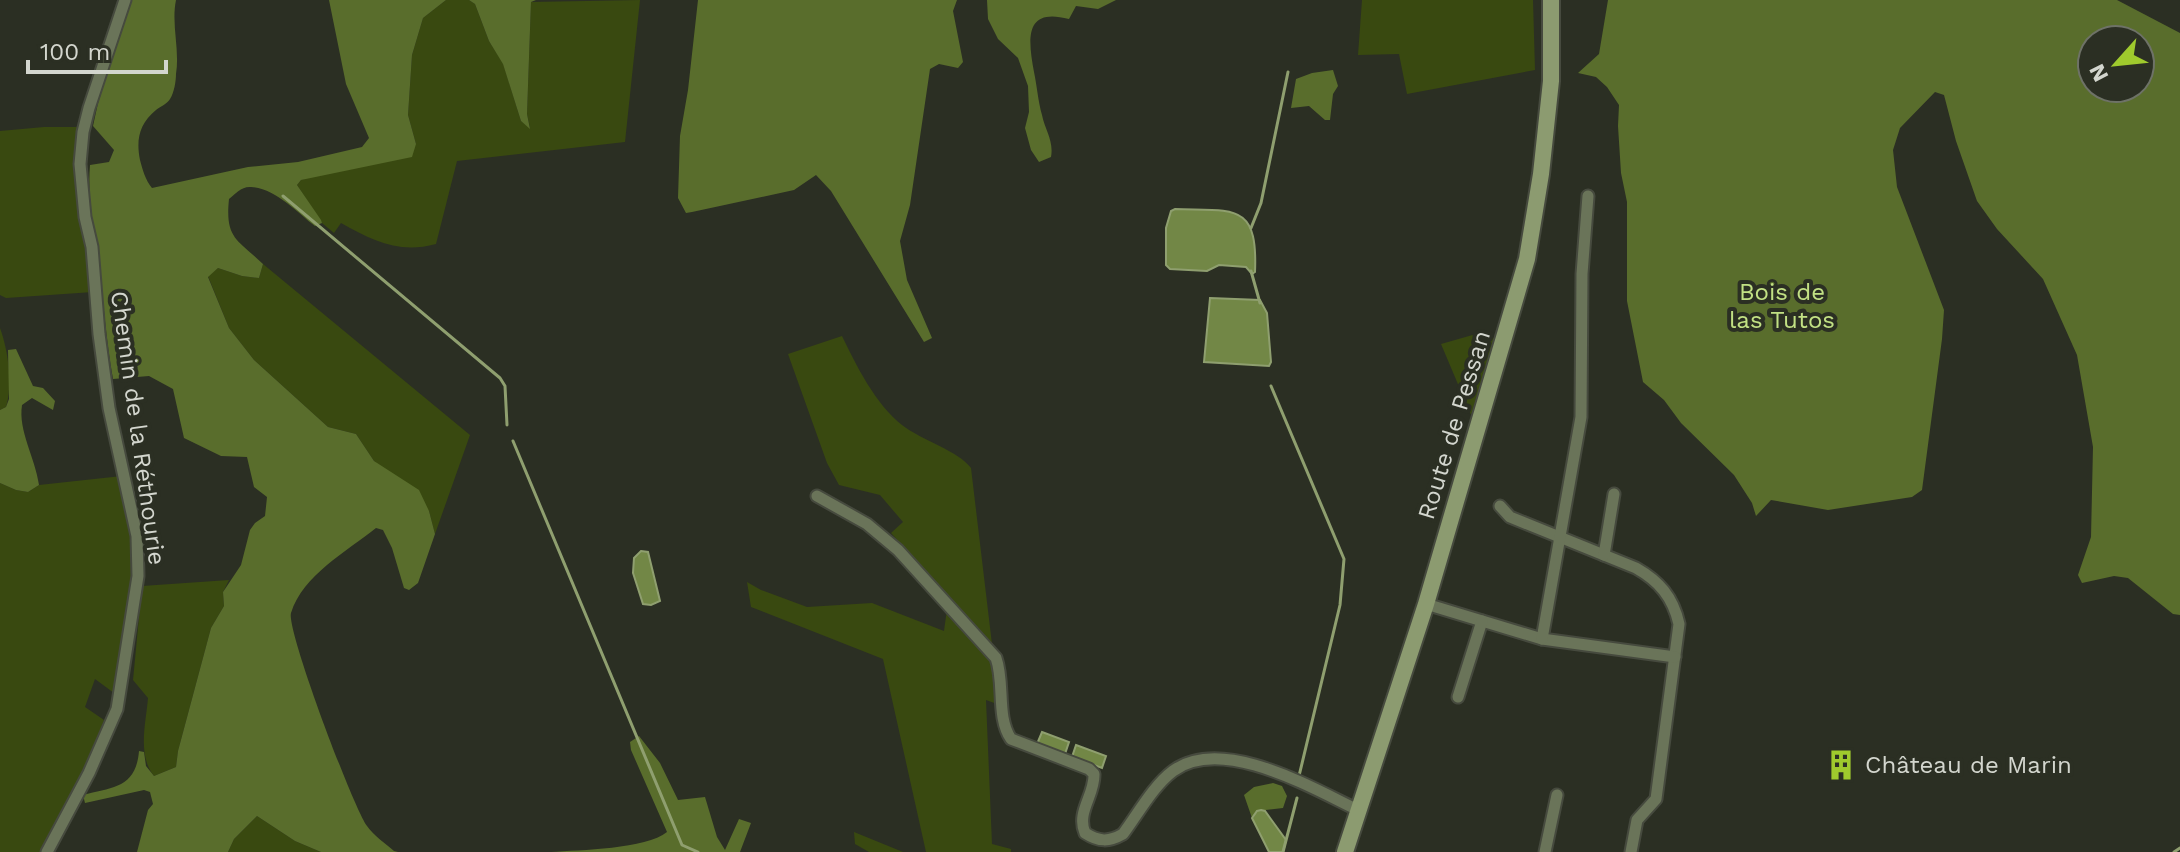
<svg xmlns="http://www.w3.org/2000/svg" width="2180" height="852" font-family="'Work Sans',sans-serif">
	<rect width="100%" height="100%" fill="#2b2f23"/>
	<g fill="#394910">
		<path d="M446,0H469L475,4L489,41L503,63L521,121L530,128L527,114L531,2L640,0L625,142L457,161L436,244C399,254 373,241 341,223L334,233L322,223L297,185L301,180L416,144L408,115L412,55L423,18Z"/>
		<path d="M1362,0H1533L1535,70L1407,94L1399,54L1358,55Z"/>
		<path d="M44,127H77V152L93,292L6,298L0,295V131Z"/>
		<path d="M263,264L470,435L435,534L429,511L374,461L356,434L328,427L254,360L229,328L208,276L218,268L242,276L259,278Z"/>
		<path d="M0,328C8,350 13,384 6,407L0,410Z"/>
		<path d="M1476,334L1495,338L1471,415L1441,344Z"/>
		<path d="M842,336C856,365 876,405 902,425C921,440 959,451 971,468L992,644L891,533L903,522L880,495L839,485L827,463L788,354Z"/>
		<path d="M122,476L134,554L120,672L114,693L95,679L85,707L104,720L85,770L42,852H0V483L16,490L28,492L39,485Z"/>
		<path d="M229,580L223,592L224,606L211,628L178,751L176,767L154,776C137,755 146,723 148,698L133,680L142,586Z"/>
		<path d="M747,582L761,590L807,607L872,603L944,631L947,609L988,657L994,668L997,704L986,700L992,844L1011,849V852H926L883,659L751,607Z"/>
		<path d="M257,816L295,841L321,852H228L234,839Z"/>
		<path d="M854,832L903,852H869L855,844Z"/>
	</g>
	<g fill="#596d2c" fill-rule="evenodd">
		<path d="M130,0H176C171,25 180,49 176,74C176,81 174,93 170,99C168,103 160,107 156,110C139,124 136,140 140,160C143,171 145,179 152,188L248,167L298,162L362,147L369,138L346,84L329,0H446L423,18L412,55L408,115L416,144L412,157L301,180L297,185L321,220L322,223L315,226C298,213 275,188 251,187C242,186 235,194 229,199C225,239 237,239 263,264L259,278L242,276L218,268L208,277L229,328L254,360L328,427L356,434L374,461L419,490L429,511L435,534L418,583L409,590L404,588L392,548L383,530L376,528C346,552 303,575 291,613C286,629 353,807 367,826C373,835 385,843 394,851L398,852H321L295,841L257,816L234,839L228,852H137L148,810L153,804L150,792L144,790L85,803L83,795C113,787 136,788 139,751L144,752L146,766L154,776L176,767L178,751L211,628L224,606L223,592L241,565L250,530L255,523L265,516L267,497L254,487L247,457L221,456L184,438L173,389L149,376L113,379C106,342 104,304 99,266C95,232 87,200 90,165L109,162L114,150L93,126L98,103Z"/>
		<path d="M469,0H536L531,2L527,114L530,129L521,121L503,64L489,41L475,4Z"/>
		<path d="M698,0H957L953,11L963,62L958,68L939,64L930,69L910,205L900,241L907,280L932,338L924,342L831,191L816,175L794,190L692,212L686,213L678,198L680,136L688,90Z"/>
		<path d="M987,0H1116L1098,9L1076,6L1069,19C1024,7 1028,39 1034,72C1037,86 1038,101 1042,115C1045,130 1054,141 1051,157L1039,162L1031,150L1025,128L1029,112L1028,86L1018,58L998,39L988,19Z"/>
		<path d="M1608,0H2117L2180,33V615L2173,614L2128,578L2114,576L2082,583L2078,575L2091,537L2093,447L2077,355L2043,279L1997,229L1977,201L1956,141L1944,95L1935,92L1900,128L1893,150L1897,187L1944,310L1942,339L1922,490L1912,497L1828,510L1771,500L1756,516L1752,503L1734,475L1681,423L1664,400L1643,382L1627,301V202L1621,173L1618,126L1619,105L1607,87L1596,77L1578,73L1599,54ZM2092,40H2140V88H2092Z"/>
		<path d="M1333,70L1338,86L1333,94L1330,120H1325L1309,106L1291,108L1296,79L1312,73Z"/>
		<path d="M16,349L33,386L43,388L55,401L53,410L32,398L22,405C18,431 35,457 39,485L28,492L16,490L0,483V410L6,407L9,399L8,350Z"/>
		<path d="M639,736L660,763L678,800L705,797L717,837L725,850L739,819L751,823L740,852H551C580,850 646,849 667,832L631,750L630,742Z"/>
		<path d="M1273,783L1282,786L1287,796L1283,808L1257,811L1252,818L1244,795L1254,787Z"/>
	</g>
	<g fill="#728746" stroke="#8f9f6f" stroke-width="2">
		<path d="M1175,209C1234,211 1258,202 1255,272L1252,274L1246,267L1219,265L1207,271L1170,269L1166,265V228L1171,211Z"/>
		<path d="M1210,298L1260,300L1267,313L1271,362L1269,366L1204,362Z"/>
		<path d="M641,551L648,552L660,601L651,605L643,604L633,573L634,558Z"/>
		<path d="M1042,732L1069,742L1065,754L1037,744Z"/>
		<path d="M1076,745L1106,756L1102,768L1072,757Z"/>
		<path d="M1261,810L1265,811L1286,840L1283,852H1269L1252,818L1257,811Z"/>
	</g>
	<g fill="none" stroke-linecap="round" stroke-linejoin="round">
		<g stroke="#8f9f6f" stroke-width="3">
			<path d="M283,196L500,378L505,386L507,425"/>
			<path d="M1251,228L1261,203L1288,72"/>
			<path d="M1251,271L1260,303"/>
			<path d="M1271,386L1344,559L1340,605L1299,776"/>
			<path d="M513,441L682,845L698,852"/>
			<path d="M1283,852L1297,798"/>
			<path d="M2174,852L2180,848"/>
		</g>
		<g stroke="#464a3e" stroke-width="15">
			<g id="minor">
				<path d="M817,496L867,524L898,550L996,658C1005,683 996,717 1011,739L1089,769L1094,774C1095,795 1076,812 1085,833C1099,842 1109,842 1123,834C1138,814 1153,786 1173,771C1222,735 1312,788 1358,810"/>
				<path d="M1500,506L1510,517L1636,568C1659,581 1673,597 1679,624L1656,799L1637,820L1631,852"/>
				<path d="M1604,555L1614,494"/>
				<path d="M1426,604L1542,639L1675,657"/>
				<path d="M1542,639L1581,417L1582,274L1588,196"/>
				<path d="M1458,697L1482,621"/>
				<path d="M47,852L89,773L117,709L138,576L137,536L109,408L99,334L92,247L85,217L80,164L83,132L89,108L125,0"/>
				<path d="M1545,852L1557,795"/>
			</g>
		</g>
		<g stroke="#464a3e" stroke-width="20">
			<path id="secondary" d="M1345,852L1426,604L1527,259L1541,174L1551,81V0"/>
		</g>
		<use href="#minor" stroke="#6a7459" stroke-width="11"/>
		<use href="#secondary" stroke="#8c9b70" stroke-width="16"/>
	</g>
	<defs>
		<g id="building-bare" transform="scale(2.4)"><path d="M-4-6H4V6H1V3H-1V6H-4ZM-2.5-4.3h1.7v1.8h-1.7ZM.8-4.3h1.7v1.8H.8ZM-2.5-1h1.7V.8h-1.7ZM.8-1h1.7V.8H.8Z" fill="#9fca2d" stroke="#2b2f23" stroke-width="2.5" paint-order="stroke"/></g>
	</defs>
	<g fill-rule="evenodd">
		<use href="#building-bare" x="1841" y="765"/>
	</g>
	<g text-anchor="middle" dominant-baseline="central" stroke-width="8" stroke-linejoin="round" paint-order="stroke">
		<g font-size="24" fill="#c2e184" stroke="#2b2f23">
			<text x="1782" y="292">Bois de<tspan x="1782" dy="28">las Tutos</tspan></text>
		</g>
		<g font-size="24" fill="#d3d6ce" stroke="#2b2f23">
			<text transform="translate(1454 425) rotate(-73)">Route de Pessan</text>
			<text transform="translate(138 428) rotate(82)">Chemin de la Réthourie</text>
		</g>
		<g font-size="24" fill="#d3d6ce" stroke="#2b2f23" text-anchor="start">
			<text x="1865" y="765">Château de Marin</text>
		</g>
	</g>
	<g transform="translate(2116 64) rotate(243)"><circle r="38" fill="#2b2f23" stroke="#6e7267" stroke-width="2"/>
	<path d="M0-6L14 30L0 20L-14 30Z" fill="#9fca2d"/>
	<text y="-12" font-size="22" font-weight="bold" text-anchor="middle" fill="#d3d6ce">N</text>
	</g>
	<path d="M28 60v12h138v-12" fill="none" stroke="#d3d6ce" stroke-width="4"/>
	<text x="40" y="60" font-size="24" fill="#d3d6ce" stroke="#2b2f23" stroke-width="6" paint-order="stroke">100 m</text>
</svg>
